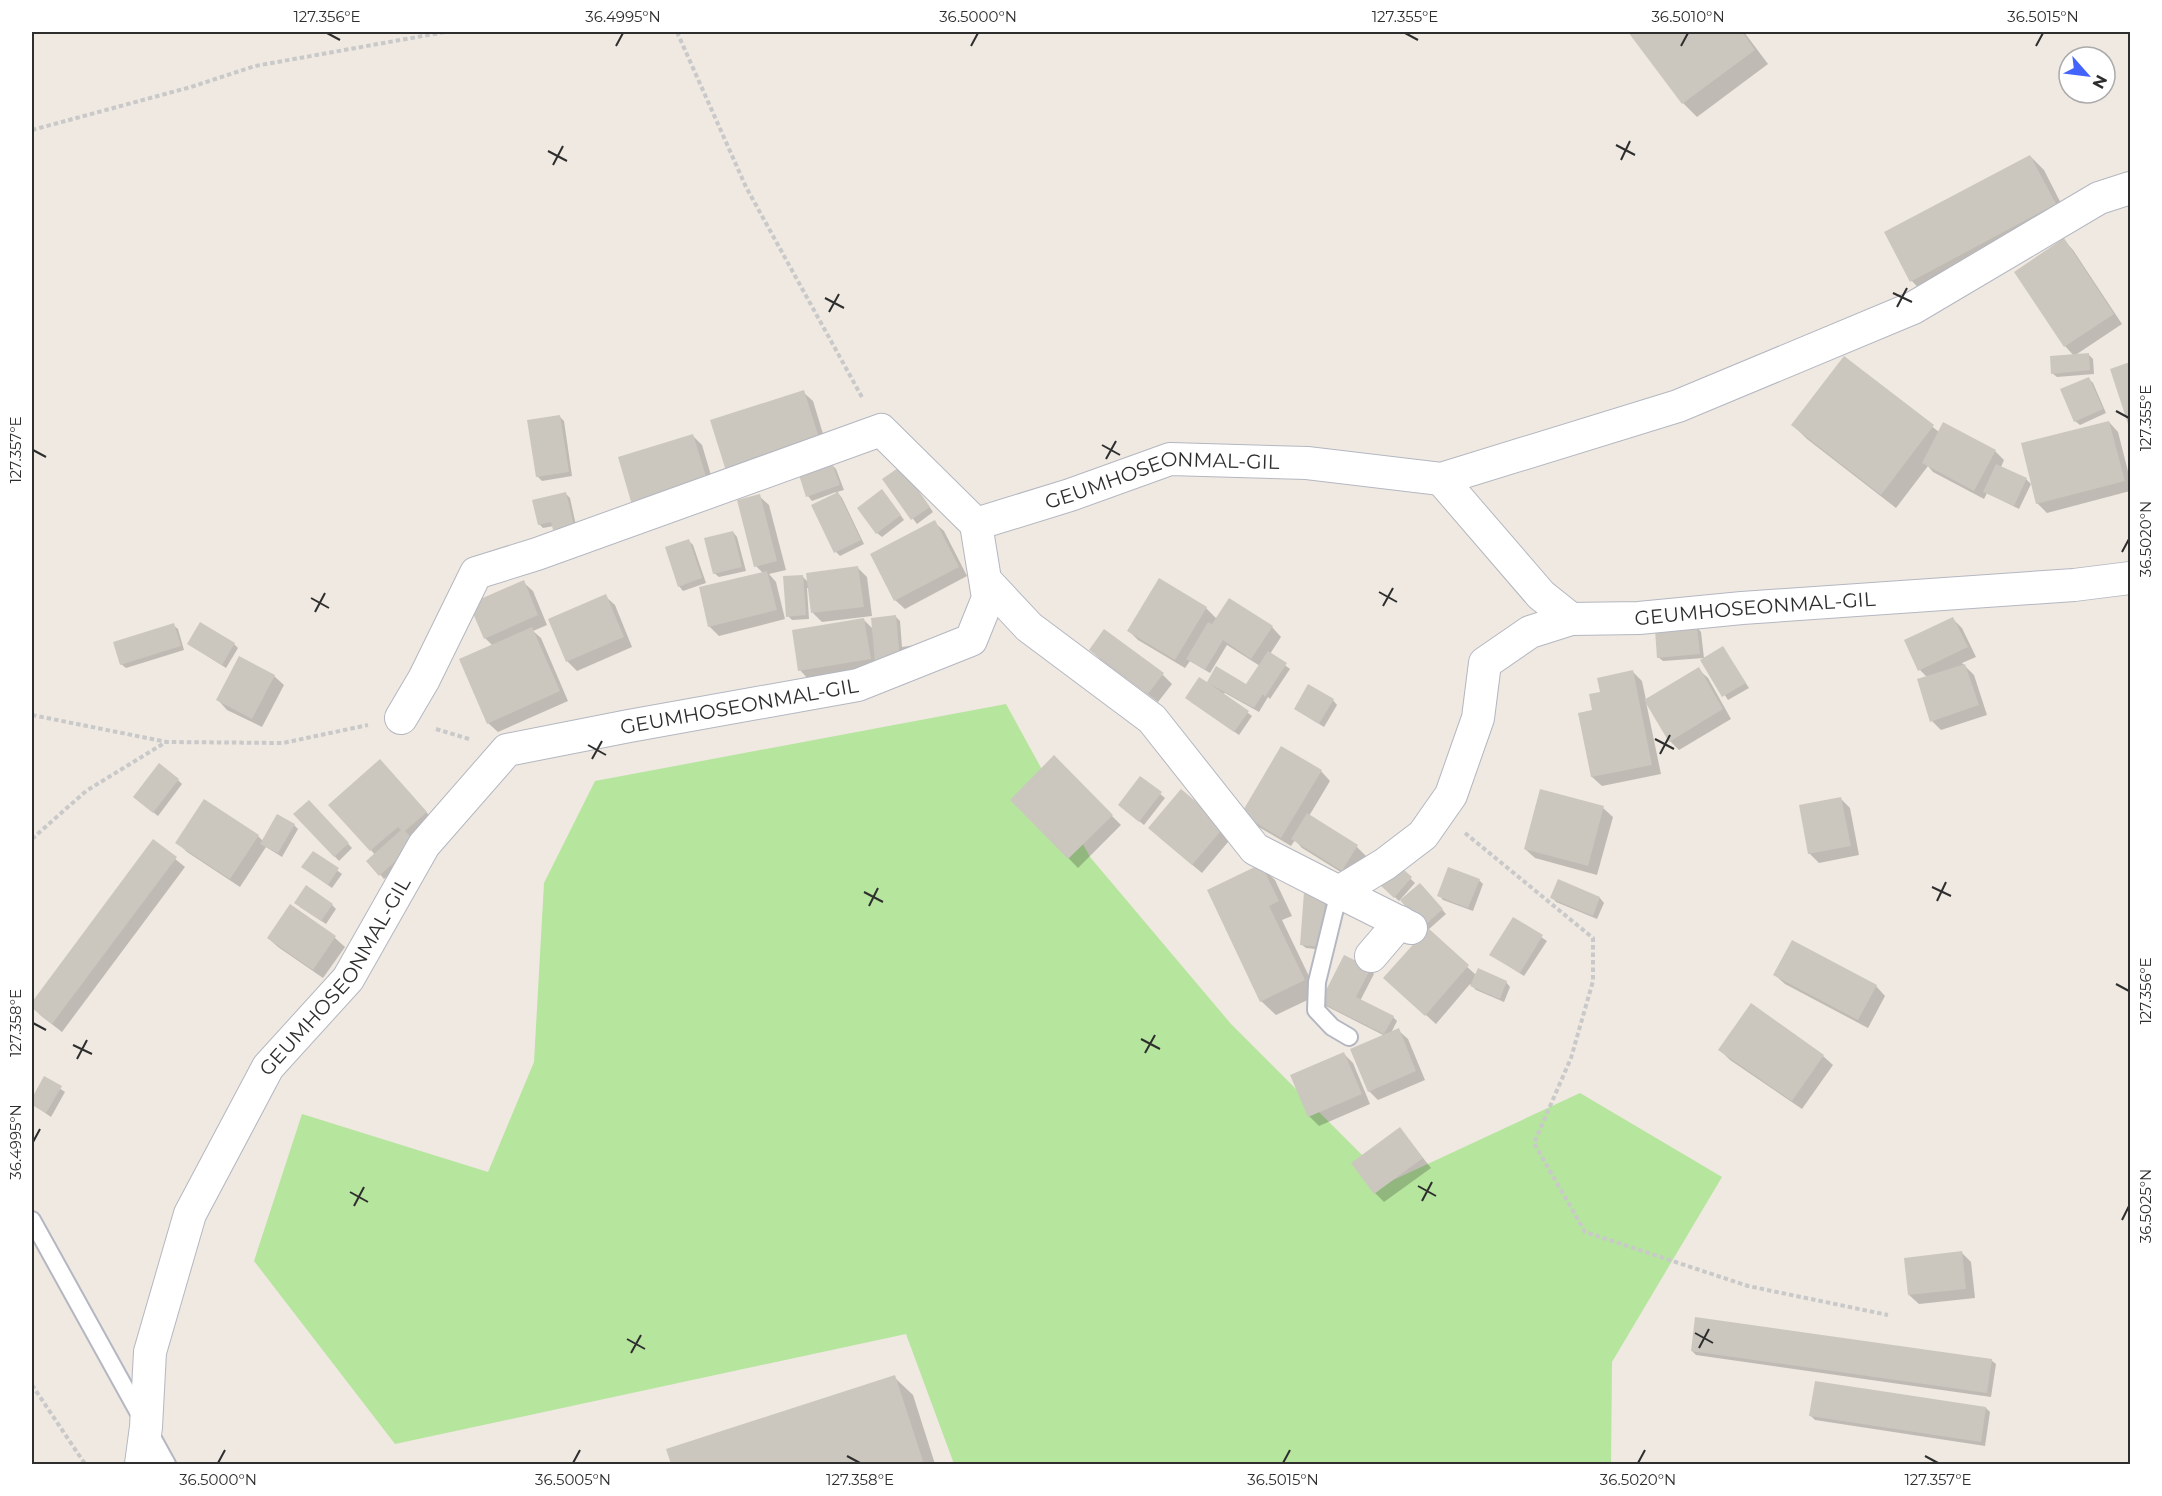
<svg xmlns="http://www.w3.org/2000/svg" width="2162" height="1496" font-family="Montserrat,sans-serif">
	<rect width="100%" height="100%" fill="#efe9e1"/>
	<path fill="#b6e59e" d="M1006,704L1090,857L1231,1024L1389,1182L1580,1093L1722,1177L1612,1362L1611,1464H954L906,1334L395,1444L254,1261L302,1114L488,1172L534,1062L544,883L595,781Z"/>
	<g fill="#0003">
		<path d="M1630,32H1744L1768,64L1697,117L1683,103Z"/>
		<path d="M2030,156L2044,170L2069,219L1926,296L1912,281L1886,233Z"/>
		<path d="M2064,240L2073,250L2122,324L2074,356L2065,346L2016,272Z"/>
		<path d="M2089,355L2093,359L2094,374L2057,377L2052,373Z"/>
		<path d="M1845,358L1939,432L1995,451L2004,460L2001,467L2026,479L2031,484L2019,509L1987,493L1984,499L1933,472L1928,466L1896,508L1807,439L1793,425Z"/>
		<path d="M2130,364V426L2112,370Z"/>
		<path d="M2089,379L2093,383L2106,413L2080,425L2075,421Z"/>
		<path d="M803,392L813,401L828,450L737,480Z"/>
		<path d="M559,416L564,421L572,476L542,481L537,476Z"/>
		<path d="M2109,422L2118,432L2130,479V491L2047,513L2037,503Z"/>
		<path d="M693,436L702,445L716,492L643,514Z"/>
		<path d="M832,465L836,469L844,490L837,492L842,498L864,544L840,556L836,552V492L812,501L808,496Z"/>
		<path d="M905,472L933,512L917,524L884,480Z"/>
		<path d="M566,494L570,498L577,530L559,534L554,526L543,528L539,524Z"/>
		<path d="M886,495L904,520L882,537L877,533Z"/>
		<path d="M759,496L769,505L786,570L769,574L776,582L785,619L719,636L709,626L763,573L756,566Z"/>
		<path d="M934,522L944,531L967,576L905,609L895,600Z"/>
		<path d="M733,532L737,537L746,571L719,577L714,573Z"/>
		<path d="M689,541L693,545L706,583L683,591L679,586Z"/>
		<path d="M858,568L867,577L872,616L822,622L813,613L809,588H807L809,619L792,620L788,616L802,576L809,583Z"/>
		<path d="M1159,580L1206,608L1217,619L1229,600L1272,627L1281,637L1270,654L1290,669L1270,699L1268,697L1259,712L1225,693L1223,694L1252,716L1239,735L1191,702L1208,684L1217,668L1247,686L1260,666L1227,645L1210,673L1190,661L1185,668L1138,640L1129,631Z"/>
		<path d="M523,582L533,591L547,625L533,631L541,638L568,701L498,732L488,723L493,646L485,638Z"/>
		<path d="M605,596L615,605L632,647L577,671L567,661Z"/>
		<path d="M895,616L900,621L902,647L916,645L904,663L809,680L800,670L863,619L873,629Z"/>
		<path d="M1953,619L1962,628L1976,657L1962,663L1974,675L1987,715L1941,730L1932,721L1927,677L1920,670Z"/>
		<path d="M173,625L178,629L184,650L126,668L121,664Z"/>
		<path d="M1697,627L1701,632L1704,658L1663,661L1658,657Z"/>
		<path d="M188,644H234L238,648L226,668Z"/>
		<path d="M1723,648L1749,688L1728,700L1702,660Z"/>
		<path d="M1091,650L1163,675L1172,684L1158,702L1100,659Z"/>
		<path d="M1698,669L1708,678L1731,719L1679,750L1670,741L1646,702L1661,774L1602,786L1592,777L1594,711L1601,693L1633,672L1642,681L1646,700Z"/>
		<path d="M274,676L284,685L262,727L227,710L218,700Z"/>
		<path d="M1333,700L1337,705L1324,727L1295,709Z"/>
		<path d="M1054,758L1121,825L1078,868L1012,800Z"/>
		<path d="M389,770L435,822L419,848L384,879L369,861L375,855L371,850Z"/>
		<path d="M1321,771L1330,781L1309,816L1357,847L1366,856L1352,879L1302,848L1295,840L1291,846L1252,823L1243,813Z"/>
		<path d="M1141,778L1165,798L1144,825L1124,809Z"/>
		<path d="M178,780L182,784L158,816L139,801Z"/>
		<path d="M1181,791L1233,836L1202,873L1159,837Z"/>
		<path d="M1841,799L1850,808L1859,855L1819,863L1809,853Z"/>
		<path d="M309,802L352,848L339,861L295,814Z"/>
		<path d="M1603,808L1613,817L1597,875L1535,858L1525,849Z"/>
		<path d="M294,825L298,829L282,857L266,847L240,887L187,852L177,842L258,836L263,841Z"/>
		<path d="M153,841L185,867L62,1032L40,1015L32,1005Z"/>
		<path d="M313,853L342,874L332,888L308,871Z"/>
		<path d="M1396,865L1415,883L1399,901L1380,883Z"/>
		<path d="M1260,866L1275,880L1292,916L1282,920L1318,995L1276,1015L1261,1001Z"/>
		<path d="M1479,880L1483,884L1473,911L1443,900L1439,895Z"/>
		<path d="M1558,881L1600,898L1604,903L1597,919L1556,902L1552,897Z"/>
		<path d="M1424,889L1446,914L1428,930L1424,926Z"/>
		<path d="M1306,894L1330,900L1325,950L1306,948L1301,944Z"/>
		<path d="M332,905L336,909L326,924L300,907Z"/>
		<path d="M291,906L335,938L345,947L323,978L278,947L268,938Z"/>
		<path d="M1514,919L1547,941L1524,976L1491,955Z"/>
		<path d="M1428,931L1476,975L1506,982L1510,987L1504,1002L1476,990L1470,984L1436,1024L1395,987Z"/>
		<path d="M1370,969L1374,974L1360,1001L1393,1017L1397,1021L1391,1033L1398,1030L1408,1039L1425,1080L1378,1100L1369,1091L1385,1036L1326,1006L1321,1002Z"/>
		<path d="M1775,975L1876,986L1885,996L1868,1028L1785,984Z"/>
		<path d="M1720,1050L1823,1056L1833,1065L1802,1109L1730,1060Z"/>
		<path d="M1344,1054L1353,1063L1370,1104L1319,1126L1309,1116Z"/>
		<path d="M45,1078L65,1092L51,1117L32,1104Z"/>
		<path d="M1400,1129L1431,1168L1384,1202L1375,1193Z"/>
		<path d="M1962,1253L1971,1262L1975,1298L1919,1304L1909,1295Z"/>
		<path d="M1692,1351L1991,1360L1996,1364L1991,1397L1696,1355Z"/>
		<path d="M894,1377L913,1395L935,1464H673L668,1450Z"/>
		<path d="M1986,1408L1990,1412L1985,1446L1815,1420L1811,1416Z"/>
	</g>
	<g fill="#cbc7bf">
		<path d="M1628,32H1742L1755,50L1682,104Z"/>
		<path d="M2030,155L2056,204L1910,282L1884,232Z"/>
		<path d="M2064,238L2114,314L2064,347L2014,272Z"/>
		<path d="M2089,353L2090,370L2051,374L2050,356Z"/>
		<path d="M1844,356L1934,425L1881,495L1791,425Z"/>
		<path d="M2130,362V430L2110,369Z"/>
		<path d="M2089,377L2103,409L2074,422L2060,389Z"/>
		<path d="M804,390L820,441L726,471L710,420Z"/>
		<path d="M560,415L569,472L536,477L527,420Z"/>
		<path d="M2109,421L2125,481L2036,504L2021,443Z"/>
		<path d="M1943,422L1996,450L1974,491L1922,463Z"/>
		<path d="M693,434L708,483L632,505L618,457Z"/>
		<path d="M832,463L840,485L806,497L799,475Z"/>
		<path d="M1996,464L2027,478L2014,506L1983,492Z"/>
		<path d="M901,466L930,507L911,520L882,479Z"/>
		<path d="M882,489L901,515L876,534L857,508Z"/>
		<path d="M566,492L574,526L553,530L551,522L538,525L532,500Z"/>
		<path d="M838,492L861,540L834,553L811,505Z"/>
		<path d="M760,494L777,561L754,567L737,500Z"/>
		<path d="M935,520L959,567L894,601L870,554Z"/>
		<path d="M733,531L742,567L713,574L704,538Z"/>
		<path d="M689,539L702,578L678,587L665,547Z"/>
		<path d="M858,566L864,607L811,613L806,573Z"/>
		<path d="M767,571L777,610L708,627L699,587Z"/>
		<path d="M803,575L806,615L786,617L783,576Z"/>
		<path d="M1159,578L1207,607L1175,660L1127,631Z"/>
		<path d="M524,580L538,615L484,639L469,604Z"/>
		<path d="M606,594L624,637L566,662L548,619Z"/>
		<path d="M1229,598L1273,626L1251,659L1223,640L1205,670L1186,659L1208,622L1212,624Z"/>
		<path d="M896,615L900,660L875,662L871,618Z"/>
		<path d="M1953,617L1968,647L1918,671L1904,640Z"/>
		<path d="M864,618L871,659L798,671L792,630Z"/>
		<path d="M200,622L235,643L222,665L187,644Z"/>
		<path d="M174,623L181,646L120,665L113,642Z"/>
		<path d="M1697,626L1700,654L1657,658L1655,630Z"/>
		<path d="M532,627L560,691L487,724L459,659Z"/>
		<path d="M1104,629L1164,673L1148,694L1089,650Z"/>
		<path d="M1723,646L1746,683L1722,697L1700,660Z"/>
		<path d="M1268,651L1287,663L1265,697L1263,694L1254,708L1210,684L1249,711L1234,732L1185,698L1199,677L1207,682L1216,666L1246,684Z"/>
		<path d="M239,656L275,675L252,719L216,700Z"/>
		<path d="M1965,664L1979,705L1930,722L1917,679Z"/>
		<path d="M1699,667L1723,709L1669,742L1644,700Z"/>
		<path d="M1633,670L1652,765L1591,777L1578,713L1592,710L1589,694L1600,692L1597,678Z"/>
		<path d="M1308,684L1334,699L1319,724L1294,709Z"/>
		<path d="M1281,746L1322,770L1281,838L1241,814Z"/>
		<path d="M1054,755L1113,815L1068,859L1010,800Z"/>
		<path d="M380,759L427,812L405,831L416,843L379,876L366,861L401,830L398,827L370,851L328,805Z"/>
		<path d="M159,763L179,779L153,813L133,797Z"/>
		<path d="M1140,776L1162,792L1139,822L1118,805Z"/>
		<path d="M1181,789L1225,826L1192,865L1148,828Z"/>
		<path d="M1540,789L1604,806L1588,866L1524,849Z"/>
		<path d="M1841,797L1851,846L1808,854L1799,805Z"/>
		<path d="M204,799L259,835L230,879L175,843Z"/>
		<path d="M309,800L349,843L334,857L293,814Z"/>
		<path d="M1307,813L1358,845L1342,871L1291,839Z"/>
		<path d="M277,814L295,824L278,853L260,844Z"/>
		<path d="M153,839L177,857L52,1024L32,1008V1002Z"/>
		<path d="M313,851L339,868L328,885L301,867Z"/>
		<path d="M1396,863L1412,877L1394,898L1378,883Z"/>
		<path d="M1261,864L1279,901L1269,906L1305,980L1260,1002L1207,890Z"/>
		<path d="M1448,867L1480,879L1468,908L1437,896Z"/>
		<path d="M1558,879L1600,897L1593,916L1550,898Z"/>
		<path d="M1420,883L1443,909L1423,927L1400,900Z"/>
		<path d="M306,885L333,904L321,921L294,903Z"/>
		<path d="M1304,892L1326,894L1321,947L1300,945Z"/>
		<path d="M290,904L336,936L313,970L267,938Z"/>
		<path d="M1513,917L1543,935L1520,973L1489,955Z"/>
		<path d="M1428,928L1469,965L1425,1016L1383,978Z"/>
		<path d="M1792,940L1877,985L1858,1020L1773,975Z"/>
		<path d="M1344,955L1371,968L1356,997L1394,1016L1384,1034L1320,1002Z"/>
		<path d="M1478,968L1507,981L1500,999L1470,986Z"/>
		<path d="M1751,1003L1824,1055L1792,1101L1718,1050Z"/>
		<path d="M1399,1028L1416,1071L1368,1092L1350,1049Z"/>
		<path d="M1344,1052L1362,1094L1308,1117L1290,1075Z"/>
		<path d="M44,1076L62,1086L46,1113L32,1105V1098Z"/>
		<path d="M1400,1127L1423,1158L1374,1194L1351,1163Z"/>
		<path d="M1962,1251L1966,1289L1908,1295L1904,1258Z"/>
		<path d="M1695,1317L1992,1359L1987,1393L1691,1351Z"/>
		<path d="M895,1375L924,1464H671L666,1449Z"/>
		<path d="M1815,1381L1986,1407L1981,1442L1809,1416Z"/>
	</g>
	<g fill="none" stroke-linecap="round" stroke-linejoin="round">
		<g stroke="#b4b7c1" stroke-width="20">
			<g id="lane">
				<path d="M1339,892L1317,982L1316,1010L1332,1027L1349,1037"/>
				<path d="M32,1220L167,1464"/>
			</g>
		</g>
		<g stroke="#b4b7c1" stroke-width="34">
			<g id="street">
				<path id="s1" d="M1441,479L1541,595L1571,619L1639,618L1742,608L2074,585L2130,578"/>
				<path d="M986,581L1029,627L1152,719L1255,849L1339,892L1385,864L1423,835L1451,795L1478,718L1485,663L1530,632L1571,619"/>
				<path d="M401,718L424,679L476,573L537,554L881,430L976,524"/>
				<path d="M1339,892L1411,928"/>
				<path d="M1371,956L1400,922"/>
				<path id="s2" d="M141,1464L146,1427L150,1352L190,1214L268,1067L348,979L424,845L507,750L629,726L858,685L971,640L988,598L976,524L1070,495L1170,459L1307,463L1441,479L1678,406L1913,308L2099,198L2130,188"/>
			</g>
		</g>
		<g stroke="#c9c9c9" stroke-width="4" stroke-dasharray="4.5 3" stroke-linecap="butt">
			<path d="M677,32L746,187L863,399"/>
			<path d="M32,130L191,87L255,66L445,32"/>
			<path d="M32,715L167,742L283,743L368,725"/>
			<path d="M436,729L469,739"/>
			<path d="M1465,833L1593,938V981L1571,1058L1534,1143L1585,1232L1748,1286L1888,1315"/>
			<path d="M32,839L86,791L166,742"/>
			<path d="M32,1385L85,1464"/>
		</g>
		<use href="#lane" stroke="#fff" stroke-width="16"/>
		<use href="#street" stroke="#fff" stroke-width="32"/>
	</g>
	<path fill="none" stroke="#2e2e2e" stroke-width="2" d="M327,33L340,40M1405,33L1418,40M616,46L623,33M971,46L978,33M1681,46L1688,33M2036,46L2043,33M1616,145L1635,155M548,151L567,161M1621,160L1630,141M553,165L563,146M1893,293L1912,302M825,298L844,308M1897,307L1907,288M829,312L839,294M2116,411L2129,418M1102,445L1120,455M33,450L46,457M1106,459L1116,441M2122,552L2129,539M1379,592L1397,602M311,598L329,608M1383,606L1393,588M315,612L325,593M1655,739L1674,749M588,745L606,755M1660,754L1670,735M592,759L602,741M1932,887L1951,896M864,892L883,902M1937,901L1946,882M869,906L878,888M2116,984L2129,991M33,1023L46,1030M1141,1039L1160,1049M73,1045L92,1054M1145,1053L1155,1035M77,1059L87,1040M33,1142L40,1129M1418,1186L1436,1196M350,1192L368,1202M1422,1201L1432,1182M354,1206L364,1187M2122,1220L2129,1206M1695,1333L1713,1343M627,1339L645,1349M1699,1348L1709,1329M631,1353L641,1335M847,1456L860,1463M1925,1456L1938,1463M218,1463L225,1450M573,1463L580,1450M1283,1463L1290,1450M1638,1463L1645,1450"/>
	<g text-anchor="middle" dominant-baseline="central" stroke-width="4.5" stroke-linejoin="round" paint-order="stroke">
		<g font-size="20" fill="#2e2e2e" stroke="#fff">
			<text stroke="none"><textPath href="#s2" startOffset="1614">GEUMHOSEONMAL-GIL</textPath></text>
			<text stroke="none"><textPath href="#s1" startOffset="376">GEUMHOSEONMAL-GIL</textPath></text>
			<text stroke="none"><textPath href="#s2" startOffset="1058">GEUMHOSEONMAL-GIL</textPath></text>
			<text stroke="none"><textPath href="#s2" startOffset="536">GEUMHOSEONMAL-GIL</textPath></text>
		</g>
	</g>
	<rect width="2162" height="1496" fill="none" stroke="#ffffff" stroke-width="66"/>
	<g transform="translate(2087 75) rotate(118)"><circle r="28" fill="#ffffff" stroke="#ababab" stroke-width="1.5"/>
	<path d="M0-4.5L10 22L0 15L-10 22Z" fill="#4264fb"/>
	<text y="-9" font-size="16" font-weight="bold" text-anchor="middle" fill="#2e2e2e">N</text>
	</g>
	<rect x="33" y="33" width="2096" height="1430" fill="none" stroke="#2e2e2e" stroke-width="2"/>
	<g font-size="15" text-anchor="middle" fill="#2e2e2e">
		<text x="327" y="22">127.356°E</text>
		<text x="623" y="22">36.4995°N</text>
		<text x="978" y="22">36.5000°N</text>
		<text x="1405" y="22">127.355°E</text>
		<text x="1688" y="22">36.5010°N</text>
		<text x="2043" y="22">36.5015°N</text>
		<text transform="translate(2146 418) rotate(-90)" y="5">127.355°E</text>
		<text transform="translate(16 450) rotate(-90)" y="5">127.357°E</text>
		<text transform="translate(2146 539) rotate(-90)" y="5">36.5020°N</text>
		<text transform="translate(2146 991) rotate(-90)" y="5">127.356°E</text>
		<text transform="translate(16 1023) rotate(-90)" y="5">127.358°E</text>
		<text transform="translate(16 1142) rotate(-90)" y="5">36.4995°N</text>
		<text transform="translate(2146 1206) rotate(-90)" y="5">36.5025°N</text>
		<text x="218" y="1485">36.5000°N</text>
		<text x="573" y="1485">36.5005°N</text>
		<text x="860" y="1485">127.358°E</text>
		<text x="1283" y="1485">36.5015°N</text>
		<text x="1638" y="1485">36.5020°N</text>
		<text x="1938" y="1485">127.357°E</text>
	</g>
</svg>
